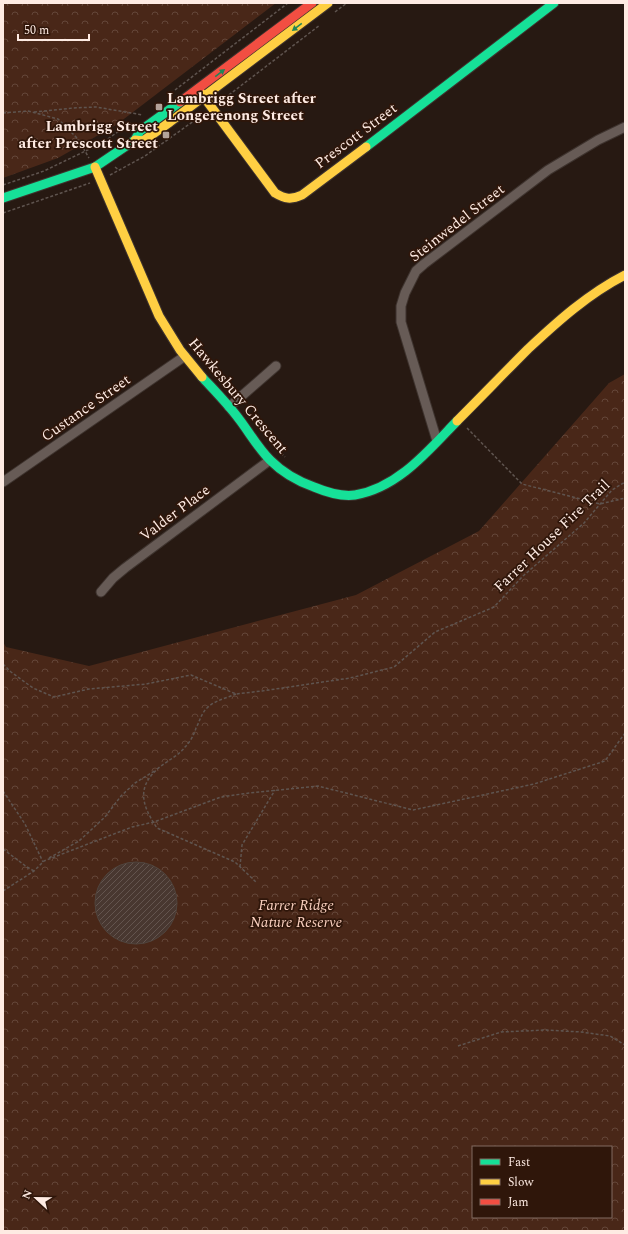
<svg xmlns="http://www.w3.org/2000/svg" width="628" height="1234" font-family="Spectral,serif">
	<defs>
		<pattern id="park-crowns" width="20" height="18" patternUnits="userSpaceOnUse"><rect width="20" height="18" fill="#492718"/><path d="M2 6a3 3 0 1 1 6 0M12 15a3 3 0 1 1 6 0" fill="none" stroke="#644639"/></pattern>
		<pattern id="building-hatch" width="6" height="6" patternUnits="userSpaceOnUse"><rect width="6" height="6" fill="#483730"/><path d="M-1 1l2-2M0 6l6-6M5 7l2-2" fill="none" stroke="#63544e"/></pattern>
	</defs>
	<rect width="100%" height="100%" fill="#271912"/>
	<g fill="url(#park-crowns)" fill-rule="evenodd">
		<path d="M3,3H276L116,125L58,158L3,178Z"/>
		<path d="M625,374V1231H3V642L6,647L89,666L356,595L479,531L609,383ZM473,1147H611V1217H473Z"/>
	</g>
	<circle fill="url(#building-hatch)" stroke="#50443d" cx="136" cy="903" r="41"/>
	<g fill="none" stroke-linecap="round" stroke-linejoin="round">
		<g stroke="#3e332e" stroke-width="11">
			<g id="street">
				<path d="M229,407L276,366"/>
				<path d="M437,441L401,322V306L405,293L416,271L424,264L548,170L598,140L625,127"/>
				<path d="M3,482L185,356"/>
				<path d="M101,592L113,578L125,568L270,460"/>
			</g>
		</g>
		<g stroke="#3e332e" stroke-width="11">
			<g id="fast">
				<path d="M366,147L554,3"/>
				<path d="M3,198L95,167L135,140L140,131L180,102"/>
				<path d="M202,377C215,391 228,404 239,419C249,432 258,448 270,460C282,472 297,481 314,487C326,492 341,497 355,495C398,488 429,450 457,421"/>
			</g>
		</g>
		<g stroke="#3e332e" stroke-width="11">
			<g id="slow">
				<path d="M198,89L275,193C285,199 291,200 302,195L366,147"/>
				<path d="M135,140L143,141L170,122L328,3"/>
				<path d="M95,167L159,316L180,350L202,377"/>
				<path d="M457,421C481,397 504,373 528,349C558,321 588,294 625,275"/>
			</g>
		</g>
		<g stroke="#3e332e" stroke-width="11">
			<path id="jam" d="M180,102L312,3"/>
		</g>
		<g stroke="#5f544f" stroke-width="1.5" stroke-dasharray="3 2" stroke-linecap="butt">
			<path d="M335,12L347,3"/>
			<path d="M175,90L288,3"/>
			<path d="M221,101L320,25"/>
			<path d="M34,112L73,108L96,107L143,115"/>
			<path d="M3,113L28,111L58,119L78,139L89,158"/>
			<path d="M115,167L119,170"/>
			<path d="M110,175L145,156L202,115"/>
			<path d="M3,185L44,171L102,143L132,122"/>
			<path d="M3,213L90,183"/>
			<path d="M467,428L522,484L600,504L625,498"/>
			<path d="M274,446L285,457"/>
			<path d="M3,664L11,672L33,688L54,697L89,689L146,684L191,675L236,694L262,691L350,678L394,667L435,632L494,607L523,576L584,523L612,490L625,482"/>
			<path d="M236,694C227,698 216,700 208,707C201,713 200,721 196,728C194,735 190,742 185,747C179,755 169,760 161,766C136,786 141,804 157,828L235,862L256,882"/>
			<path d="M3,791L25,824L43,862"/>
			<path d="M3,849L27,867L34,871"/>
			<path d="M49,858L79,841L105,817L121,796L135,783L156,770"/>
			<path d="M240,867L242,845L275,790"/>
			<path d="M3,891L34,871L44,861L132,827L154,822L221,797L249,793L318,786L413,810L534,784L605,761L625,733"/>
			<path d="M458,1046L501,1032L545,1030L581,1032L610,1036L625,1045"/>
		</g>
		<use href="#street" stroke="#675b56" stroke-width="9"/>
		<use href="#fast" stroke="#16e098" stroke-width="9"/>
		<use href="#slow" stroke="#ffcf43" stroke-width="9"/>
		<use href="#jam" stroke="#f24e42" stroke-width="9"/>
	</g>
	<defs><path id="oneway-solid" d="M-6-.8H1V-3.2L6.5 0L1 3.2V.8H-6Z"/></defs>
	<g fill="#218558">
		<use href="#oneway-solid" transform="translate(297 27) rotate(143)"/>
		<use href="#oneway-solid" transform="translate(220 73) rotate(-37)"/>
	</g>
	<g fill="#b3a29a" stroke="#2f160a" stroke-width="1.5">
		<rect x="155" y="103" width="8" height="8" rx="2"/>
		<rect x="162" y="131" width="8" height="8" rx="2"/>
	</g>
	<g text-anchor="middle" dominant-baseline="central" stroke-width="3.5" stroke-linejoin="round" paint-order="stroke">
		<g font-size="15" font-weight="bold" fill="#feebe3" stroke="#2f160a" text-anchor="start">
			<text x="167" y="98">Lambrigg Street after<tspan x="167" dy="17">Longerenong Street</tspan></text>
			<text x="158" y="126" text-anchor="end">Lambrigg Street<tspan x="158" dy="17">after Prescott Street</tspan></text>
		</g>
		<g font-size="15" fill="#feebe3" stroke="#2f160a">
			<text transform="translate(356 136) rotate(-37)">Prescott Street</text>
			<text transform="translate(457 223) rotate(-38)">Steinwedel Street</text>
			<text transform="translate(238 396) rotate(50)">Hawkesbury Crescent</text>
			<text transform="translate(86 408) rotate(-35)">Custance Street</text>
			<text transform="translate(175 513) rotate(-37)">Valder Place</text>
			<text transform="translate(552 536) rotate(-44)">Farrer House Fire Trail</text>
		</g>
		<g font-size="15" font-style="italic" fill="#f9cfbe" stroke="#2f160a">
			<text x="296" y="905">Farrer Ridge<tspan x="296" dy="17">Nature Reserve</tspan></text>
		</g>
	</g>
	<rect width="628" height="1234" fill="none" stroke="#feebe3" stroke-width="8"/>
	<rect x="472" y="1146" width="140" height="72" fill="#2f160a" stroke="#826b61"/>
	<rect x="480" y="1159" width="20" height="6" fill="#16e098" stroke="#826b61"/>
	<text x="508" y="1166" font-size="12" fill="#feebe3">Fast</text>
	<rect x="480" y="1179" width="20" height="6" fill="#ffcf43" stroke="#826b61"/>
	<text x="508" y="1186" font-size="12" fill="#feebe3">Slow</text>
	<rect x="480" y="1199" width="20" height="6" fill="#f24e42" stroke="#826b61"/>
	<text x="508" y="1206" font-size="12" fill="#feebe3">Jam</text>
	<g transform="translate(36 1198) rotate(292)" stroke="#2f160a" stroke-width="3" paint-order="stroke">
	<path d="M0-3L7 15L0 10L-7 15Z" fill="#feebe3"/>
	<text y="-6" font-size="11" font-weight="bold" text-anchor="middle" fill="#feebe3">N</text>
	</g>
	<path d="M18 34v6h71v-6" fill="none" stroke="#feebe3" stroke-width="2"/>
	<text x="24" y="34" font-size="12" fill="#feebe3" stroke="#2f160a" stroke-width="3" paint-order="stroke">50 m</text>
</svg>
